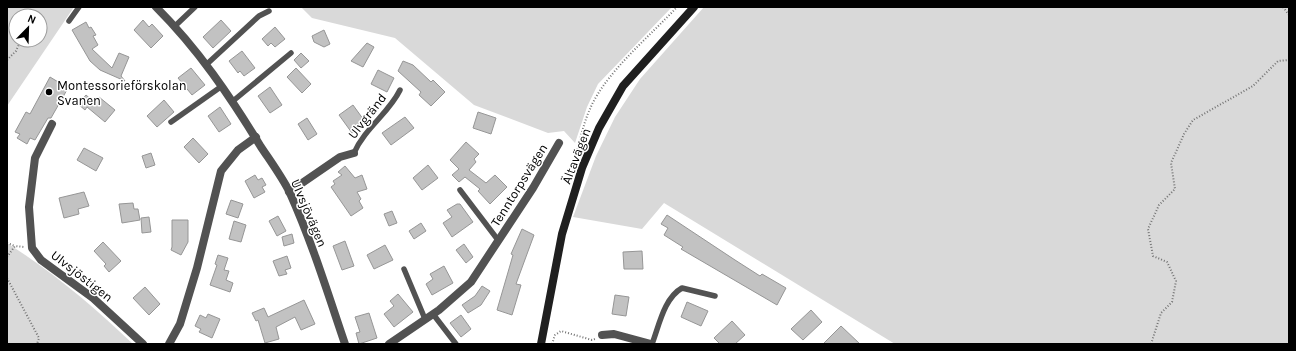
<svg xmlns="http://www.w3.org/2000/svg" width="1296" height="351" font-family="Karla,sans-serif">
	<rect width="100%" height="100%" fill="#fff"/>
	<g fill="#d9d9d9" fill-rule="evenodd">
		<path d="M7,7H74L7,106ZM16,16H40V40H16Z"/>
		<path d="M301,7H672L598,84L587,107L575,143L564,131L548,133L474,105L395,38L312,18Z"/>
		<path d="M704,7H1289V344H895L664,203L642,229L573,217L596,156L615,117L640,79Z"/>
		<path d="M7,243C53,272 94,307 133,344H7Z"/>
	</g>
	<g fill="#c2c2c2" stroke="#969696">
		<path d="M143,20L149,27L152,24L163,36L151,48L134,30Z"/>
		<path d="M221,20L231,31L213,48L203,37Z"/>
		<path d="M86,22L89,28L91,27L96,35L93,36L98,45L92,49L112,68L119,53L129,57L121,76L125,81L100,70L90,61L72,30Z"/>
		<path d="M275,27L285,39L275,47L271,43L268,46L262,39Z"/>
		<path d="M324,30L330,44L324,47L314,42L312,36Z"/>
		<path d="M367,43L374,47L363,67L351,61Z"/>
		<path d="M242,51L255,68L244,76L240,71L238,73L229,61Z"/>
		<path d="M301,53L309,61L301,68L294,60Z"/>
		<path d="M403,61L413,65L431,82L433,80L445,92L431,106L419,95L421,92L398,71Z"/>
		<path d="M191,68L205,85L192,95L178,78Z"/>
		<path d="M296,68L311,84L302,93L287,77Z"/>
		<path d="M378,70L394,78L387,92L371,84Z"/>
		<path d="M50,77L68,88L51,118H48L35,140L30,138L27,144L17,138L20,134L15,132L26,112L30,114Z"/>
		<path d="M270,87L282,105L270,113L258,96Z"/>
		<path d="M86,95L94,102L99,97L115,110L105,122L87,107L85,110L78,104Z"/>
		<path d="M164,100L174,112L157,127L147,116Z"/>
		<path d="M353,105L366,123L352,133L339,115Z"/>
		<path d="M220,107L231,124L219,132L208,116Z"/>
		<path d="M478,112L496,118L491,134L473,128Z"/>
		<path d="M405,117L414,128L391,145L382,133Z"/>
		<path d="M307,118L317,134L308,140L298,124Z"/>
		<path d="M193,138L208,154L199,163L184,147Z"/>
		<path d="M466,142L479,154L474,159L476,162L469,170L486,183L495,175L507,187L490,204L478,191L480,189L465,177L459,182L452,175L459,169L450,160Z"/>
		<path d="M84,148L103,158L96,171L77,160Z"/>
		<path d="M151,153L155,165L146,168L142,156Z"/>
		<path d="M428,165L438,178L422,190L413,178Z"/>
		<path d="M345,166L355,178L362,175L367,189L357,192L361,199L359,201L363,208L351,216L331,187L335,184L333,181L342,175L338,172Z"/>
		<path d="M255,175L258,180L262,178L266,185L262,187L265,192L254,198L245,181Z"/>
		<path d="M84,192L89,206L78,209L79,214L64,218L59,198Z"/>
		<path d="M231,200L243,204L238,218L226,214Z"/>
		<path d="M133,203L134,209H138L140,220L122,223L119,204Z"/>
		<path d="M457,204H460L473,222L452,237L443,223L452,217L447,210Z"/>
		<path d="M392,211L397,223L389,226L384,214Z"/>
		<path d="M667,215L735,260L760,276L762,274L786,288L777,305L681,249L683,247L664,235L668,228L661,224Z"/>
		<path d="M278,216L286,231L277,236L269,221Z"/>
		<path d="M149,217L151,232L142,233L141,218Z"/>
		<path d="M172,220H188V242L181,255L171,250L172,247Z"/>
		<path d="M234,221L246,225L241,242L229,239Z"/>
		<path d="M421,223L426,231L414,239L409,231Z"/>
		<path d="M522,229L534,235L516,284L521,285L512,315L497,310L513,255L511,254Z"/>
		<path d="M292,234L294,243L284,246L282,237Z"/>
		<path d="M345,241L354,266L342,270L333,246Z"/>
		<path d="M103,242L121,261L109,272L104,266L106,264L94,251Z"/>
		<path d="M464,244L473,257L466,263L456,250Z"/>
		<path d="M385,245L393,260L374,269L367,255Z"/>
		<path d="M642,251L643,269H624L623,252Z"/>
		<path d="M218,255L228,258L224,270L229,271L226,280L233,283L230,292L210,285L217,265L215,264Z"/>
		<path d="M287,256L291,268L285,270L287,274L279,276L273,261Z"/>
		<path d="M444,266L453,283L432,295L426,284L433,279L430,274Z"/>
		<path d="M482,286L490,291L481,305L468,313L462,305L475,296Z"/>
		<path d="M145,287L160,304L149,315L133,298Z"/>
		<path d="M398,294L413,312L394,327L384,314L394,306L390,301Z"/>
		<path d="M615,295L629,297L626,316L612,314Z"/>
		<path d="M304,300L315,324L301,330L295,317L276,327L279,339L265,343L258,320L256,321L252,313L264,308L268,317Z"/>
		<path d="M687,302L708,311L701,326L681,317Z"/>
		<path d="M811,310L822,322L803,340L791,329Z"/>
		<path d="M369,313L377,338L359,344L356,333L360,332L355,317Z"/>
		<path d="M208,314L220,319L212,338L199,332L201,329L195,326L200,315L206,318Z"/>
		<path d="M461,315L471,329L461,337L450,323Z"/>
		<path d="M732,321L745,335L735,344H720L714,338Z"/>
		<path d="M841,326L860,344H823Z"/>
	</g>
	<g fill="none" stroke-linecap="round" stroke-linejoin="round">
		<g stroke="#747474" stroke-width="2" stroke-dasharray="1 2" stroke-linecap="butt">
			<path d="M1283,7L1289,15"/>
			<path d="M26,16L30,7"/>
			<path d="M7,60L16,51L21,40"/>
			<path d="M575,158C580,142 583,124 590,109C605,73 650,36 677,7"/>
			<path d="M7,243L15,246"/>
			<path d="M7,257L15,246L24,247"/>
			<path d="M7,278L39,338L37,344"/>
			<path d="M552,344L555,335L561,331L592,340L595,339"/>
			<path d="M1151,344L1161,313L1172,302L1176,281L1167,262L1153,256L1148,229L1159,205L1175,189L1171,163L1184,134L1193,120L1253,86L1278,61L1289,60"/>
		</g>
		<g stroke="#525252" stroke-width="5.5">
			<path d="M69,21L79,7"/>
			<path d="M175,26L195,7"/>
			<path d="M207,64L259,16L269,11"/>
			<path d="M233,101L291,53"/>
			<path d="M171,122L222,86"/>
			<path d="M354,153C365,128 389,113 400,90"/>
			<path d="M460,190L498,240"/>
			<path d="M404,269L425,319"/>
			<path d="M433,314L456,344"/>
			<path d="M652,344C659,326 664,298 682,288L715,296"/>
		</g>
		<g stroke="#525252" stroke-width="8">
			<path d="M156,7C198,49 230,96 261,147C271,162 282,177 290,193C312,242 328,294 345,344"/>
			<path d="M52,124L35,158L29,207L32,248L41,260L93,298L143,344"/>
			<path d="M289,192L340,157L354,153"/>
			<path d="M602,335L614,334L651,344"/>
			<path d="M169,344L180,324L197,268L221,171L238,150L256,137"/>
			<path d="M389,344L439,310L471,282L533,188L559,143"/>
		</g>
		<path stroke="#1f1f1f" stroke-width="8" d="M541,344L562,234L582,168L599,128L623,86L694,7"/>
	</g>
	<circle fill="#000" stroke="#fff" stroke-width="1.5" cx="49" cy="92" r="4"/>
	<g text-anchor="middle" dominant-baseline="central" stroke-width="3" stroke-linejoin="round" paint-order="stroke">
		<g font-size="13" fill="#000" stroke="#fff" text-anchor="start">
			<text x="57" y="85">Montessorieförskolan<tspan x="57" dy="15">Svanen</tspan></text>
		</g>
		<g font-size="13" fill="#000" stroke="#fff">
			<text transform="translate(367 116) rotate(-52)">Ulvgränd</text>
			<text transform="translate(576 156) rotate(-69)">Ältavägen</text>
			<text transform="translate(519 185) rotate(-58)">Tenntorpsvägen</text>
			<text transform="translate(309 213) rotate(67)">Ulvsjövägen</text>
			<text transform="translate(82 276) rotate(38)">Ulvsjöstigen</text>
		</g>
	</g>
	<rect width="1296" height="351" fill="none" stroke="#000000" stroke-width="16"/>
	<g transform="translate(28 28) rotate(23)"><circle r="19" fill="#ffffff" stroke="#999999"/>
	<path d="M0-3L7 15L0 10L-7 15Z" fill="#000000"/>
	<text y="-6" font-size="11" font-weight="bold" text-anchor="middle" fill="#000000">N</text>
	</g>
</svg>
